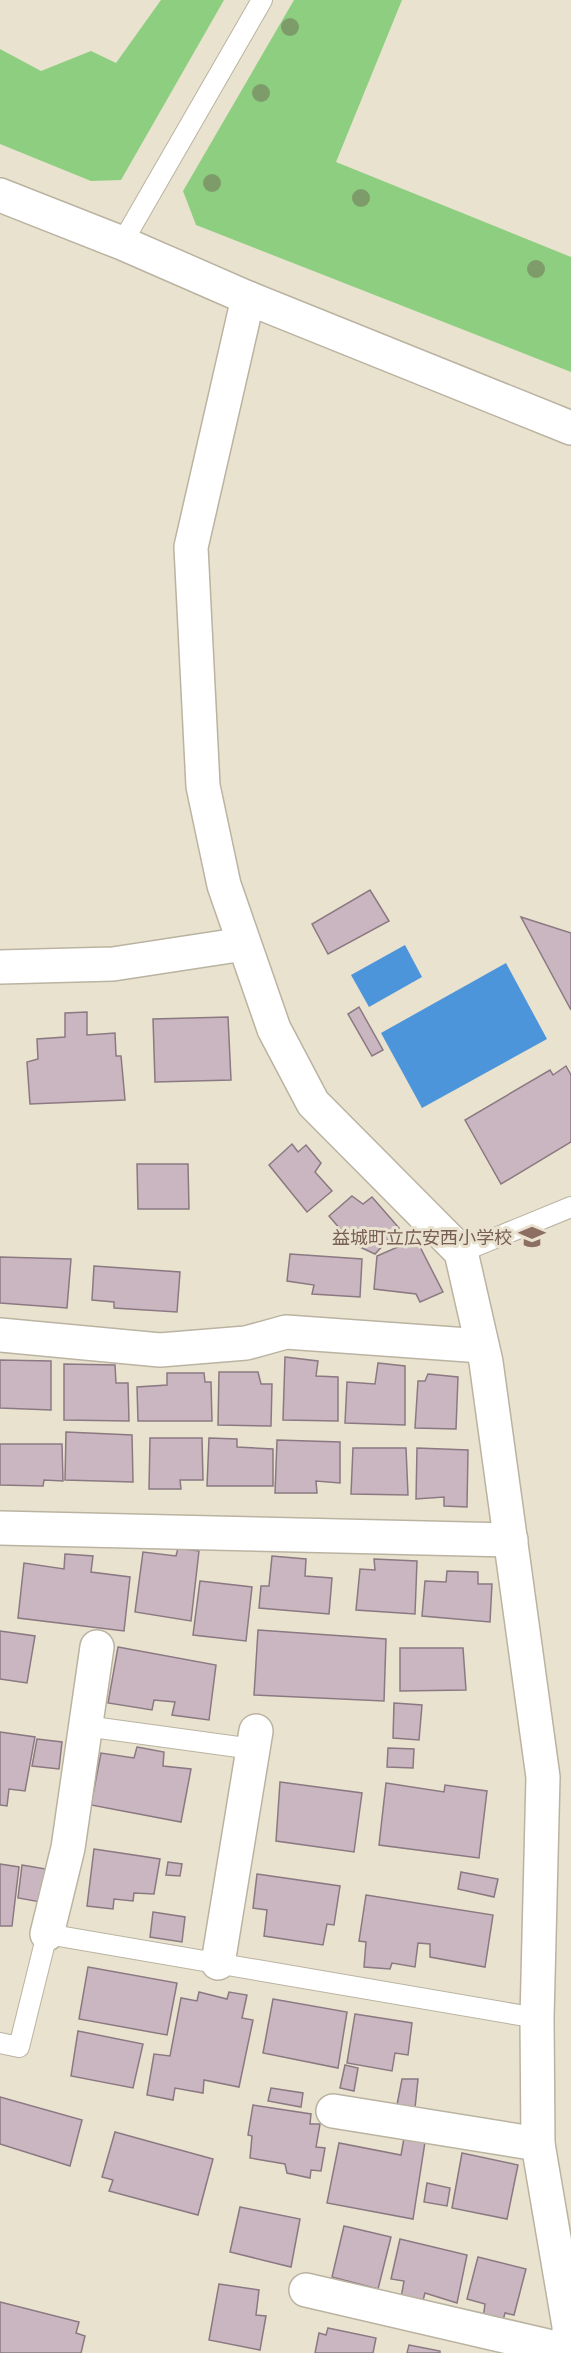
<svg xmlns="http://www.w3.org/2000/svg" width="571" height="2353" font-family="'Golos Text','Noto Sans JP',sans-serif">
	<rect width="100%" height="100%" fill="#e9e2cf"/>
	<g fill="#8ece80">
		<path d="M161,0H224L121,180L91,181L0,144V49L41,71L91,51L116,63Z"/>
		<path d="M294,0H402L336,162L571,257V372L196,225L183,191Z"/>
	</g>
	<g fill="#4d95da">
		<path d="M405,945L422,977L369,1007L351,975Z"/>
		<path d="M506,963L547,1039L422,1108L381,1033Z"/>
	</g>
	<g fill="#cab6c0" stroke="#8b7982" stroke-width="1.5">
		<path d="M370,890L389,921L328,954L312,924Z"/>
		<path d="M521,917L571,933V1010Z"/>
		<path d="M359,1007L383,1050L372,1056L348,1014Z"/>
		<path d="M87,1012V1035L115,1033L116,1056H121L125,1100L30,1104L27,1062L38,1059L37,1039L65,1037V1013Z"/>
		<path d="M228,1017L231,1080L155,1082L153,1019Z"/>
		<path d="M566,1066L571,1075V1142L501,1184L465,1120L550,1070L553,1075Z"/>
		<path d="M292,1144L298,1152L306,1145L321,1163L315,1172L332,1191L307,1212L269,1165Z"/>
		<path d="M137,1164H188L189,1209H138Z"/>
		<path d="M352,1196L363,1204L372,1197L399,1228L375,1254L353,1244L329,1216Z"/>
		<path d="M416,1239L443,1292L420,1302L416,1294L374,1289L377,1256Z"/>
		<path d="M290,1254L362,1259L360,1297L312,1294L314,1285L287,1281Z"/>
		<path d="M0,1257L71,1259L67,1308L0,1303Z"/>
		<path d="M94,1266L180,1272L177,1312L114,1308V1302L92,1300Z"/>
		<path d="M285,1357L318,1361L316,1376L338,1377V1421L283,1420Z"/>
		<path d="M0,1360L51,1361V1410L0,1408Z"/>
		<path d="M378,1363L405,1366V1425L345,1423L347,1382L375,1384Z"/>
		<path d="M64,1364L115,1365L116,1383H128L129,1421L64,1420Z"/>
		<path d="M219,1372H258L261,1384H272L271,1426L218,1425Z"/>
		<path d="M167,1373H204L205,1382H211L212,1421H138L137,1387L167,1385Z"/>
		<path d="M428,1374L458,1377L456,1429L415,1428L418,1381H425Z"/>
		<path d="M66,1432L132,1435L133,1482L65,1480Z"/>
		<path d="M150,1438H202L203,1480H180L181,1489H149Z"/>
		<path d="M209,1438L237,1439V1447L273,1449V1486H207Z"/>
		<path d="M277,1440L340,1442V1483L316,1481L317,1493H275Z"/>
		<path d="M0,1444H62L63,1481L44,1480L43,1486L0,1485Z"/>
		<path d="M353,1448H406L408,1495L351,1494Z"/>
		<path d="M417,1448L468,1450L467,1507L444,1506V1497L416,1499Z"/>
		<path d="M178,1548L199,1551L191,1621L135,1612L143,1552L176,1556Z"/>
		<path d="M65,1554L93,1556L91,1572L130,1577L124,1631L18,1618L24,1563L64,1569Z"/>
		<path d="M272,1556L306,1559L305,1576L332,1578L329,1614L259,1608L261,1586H269Z"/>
		<path d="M374,1559L417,1561L415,1614L356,1610L360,1569L375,1570Z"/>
		<path d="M447,1571L478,1572V1584H492L490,1622L422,1616L425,1581L446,1582Z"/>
		<path d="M200,1581L252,1587L246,1641L193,1635Z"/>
		<path d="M258,1630L386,1639L384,1701L254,1695Z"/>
		<path d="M0,1631L35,1636L27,1683L0,1679Z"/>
		<path d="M118,1647L216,1665L209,1720L172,1715L175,1702L154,1700L152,1710L108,1703Z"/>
		<path d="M400,1648H463L466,1690L400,1691Z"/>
		<path d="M394,1703L422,1705L419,1740L393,1738Z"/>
		<path d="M0,1732L35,1737L25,1791L9,1789L7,1806L0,1805Z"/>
		<path d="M37,1739L62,1742L59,1769L32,1766Z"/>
		<path d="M137,1747L164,1752L163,1766L191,1769L181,1822L91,1805L101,1753L134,1758Z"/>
		<path d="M388,1748L414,1749L413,1768L387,1767Z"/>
		<path d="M280,1782L362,1793L354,1852L276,1841Z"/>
		<path d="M386,1783L444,1792L445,1785L487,1791L479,1858L379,1845Z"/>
		<path d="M94,1849L160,1859L154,1894L134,1893L133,1901L114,1899L113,1909L87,1906Z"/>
		<path d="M168,1862L182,1864L180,1876L166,1875Z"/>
		<path d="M0,1864L19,1867L12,1926H0Z"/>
		<path d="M22,1865L52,1870L46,1903L18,1898Z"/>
		<path d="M461,1872L498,1879L494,1897L458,1889Z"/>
		<path d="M257,1874L340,1886L334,1925L327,1924L323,1945L264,1936L267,1910L253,1908Z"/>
		<path d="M366,1895L493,1915L485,1967L430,1957V1944L418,1943L415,1967L392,1963L390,1969L364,1967L366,1942L359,1941Z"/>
		<path d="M153,1912L185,1917L182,1942L150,1937Z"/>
		<path d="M88,1967L177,1983L167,2035L79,2019Z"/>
		<path d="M199,1992L227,1999L229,1992L247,1995L242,2018L253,2020L239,2087L204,2080L203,2093L175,2088L173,2100L147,2095L154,2054L170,2056L181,1998L197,2001Z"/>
		<path d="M273,1999L347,2012L338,2068L263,2053Z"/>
		<path d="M355,2014L412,2023L408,2055L395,2053L392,2071L347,2063Z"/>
		<path d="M78,2031L143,2044L133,2088L71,2076Z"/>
		<path d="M345,2065L358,2068L354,2091L340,2088Z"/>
		<path d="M402,2079H418L415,2108L397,2105Z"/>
		<path d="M271,2088L303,2093L301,2107L268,2101Z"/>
		<path d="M0,2097L82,2120L70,2166L0,2144Z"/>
		<path d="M253,2105L311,2114L310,2124H320L316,2147L325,2148L321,2171L311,2170L310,2178L287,2173L285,2164L250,2158L252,2136L248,2135Z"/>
		<path d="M115,2132L213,2159L198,2215L109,2191L113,2180L102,2177Z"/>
		<path d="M404,2138L425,2142L413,2219L327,2203L339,2143L401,2155Z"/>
		<path d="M462,2153L518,2165L507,2219L452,2208Z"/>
		<path d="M427,2183L450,2188L447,2206L424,2202Z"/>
		<path d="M240,2207L300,2219L291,2267L230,2252Z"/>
		<path d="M344,2226L391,2237L378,2289L332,2277Z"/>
		<path d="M400,2239L467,2255L457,2303L425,2293L422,2304L401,2298L404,2281L391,2279Z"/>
		<path d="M478,2257L526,2269L514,2315L505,2313L502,2324L483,2319L485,2304L467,2299Z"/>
		<path d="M219,2284L259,2290L256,2315L266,2316L260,2350L209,2340Z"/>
		<path d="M0,2302L79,2322L76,2333L85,2336L81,2353H0Z"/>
		<path d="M328,2328L376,2338L373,2353H315L319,2333L326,2335Z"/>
		<path d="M409,2345L440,2351V2353H407Z"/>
	</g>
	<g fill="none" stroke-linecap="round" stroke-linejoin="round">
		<g stroke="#bab3a1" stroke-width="22">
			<g id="lane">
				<path d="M122,243L262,0"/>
				<path d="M461,1252L571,1207"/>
				<path d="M85,1726L253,1749"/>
				<path d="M0,2043L19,2047L47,1934L537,2018"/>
			</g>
		</g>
		<g stroke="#bab3a1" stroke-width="36">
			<g id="street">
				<path d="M248,298L191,547L203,786L224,885L257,980L274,1029L313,1103L461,1252L486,1362L543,1777L537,2018L538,2144L569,2326V2353"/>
				<path d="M0,967L113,964L244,944"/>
				<path d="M0,1335L160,1350L246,1343L286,1332L482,1346"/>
				<path d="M0,1528L511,1540"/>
				<path d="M47,1934L68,1848L97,1647"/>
				<path d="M218,1963L256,1731"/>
				<path d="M333,2111L538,2144"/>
				<path d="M306,2290L569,2351"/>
			</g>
		</g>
		<g stroke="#bab3a1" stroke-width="36">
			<path id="secondary" d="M0,195L122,243L248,298L571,428"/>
		</g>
		<use href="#lane" stroke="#fff" stroke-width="20"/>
		<use href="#street" stroke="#fff" stroke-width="33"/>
		<use href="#secondary" stroke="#fff" stroke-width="33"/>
	</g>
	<g fill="#7e9c69">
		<circle cx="290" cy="27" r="9"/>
		<circle cx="261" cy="93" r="9"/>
		<circle cx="212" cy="183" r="9"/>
		<circle cx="361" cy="198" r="9"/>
		<circle cx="536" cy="269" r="9"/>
	</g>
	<defs>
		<g id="school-bare" transform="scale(2.07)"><path d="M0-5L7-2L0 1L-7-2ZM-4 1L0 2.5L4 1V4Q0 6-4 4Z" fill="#8d6e63" stroke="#e9e2cf" stroke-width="2.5" paint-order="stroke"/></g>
	</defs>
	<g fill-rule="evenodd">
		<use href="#school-bare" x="532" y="1237"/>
	</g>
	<g text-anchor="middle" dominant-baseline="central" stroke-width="6" stroke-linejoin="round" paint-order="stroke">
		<g font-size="18" fill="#785e54" stroke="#e9e2cf" text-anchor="end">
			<text x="512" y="1237">益城町立広安西小学校</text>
		</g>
	</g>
</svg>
